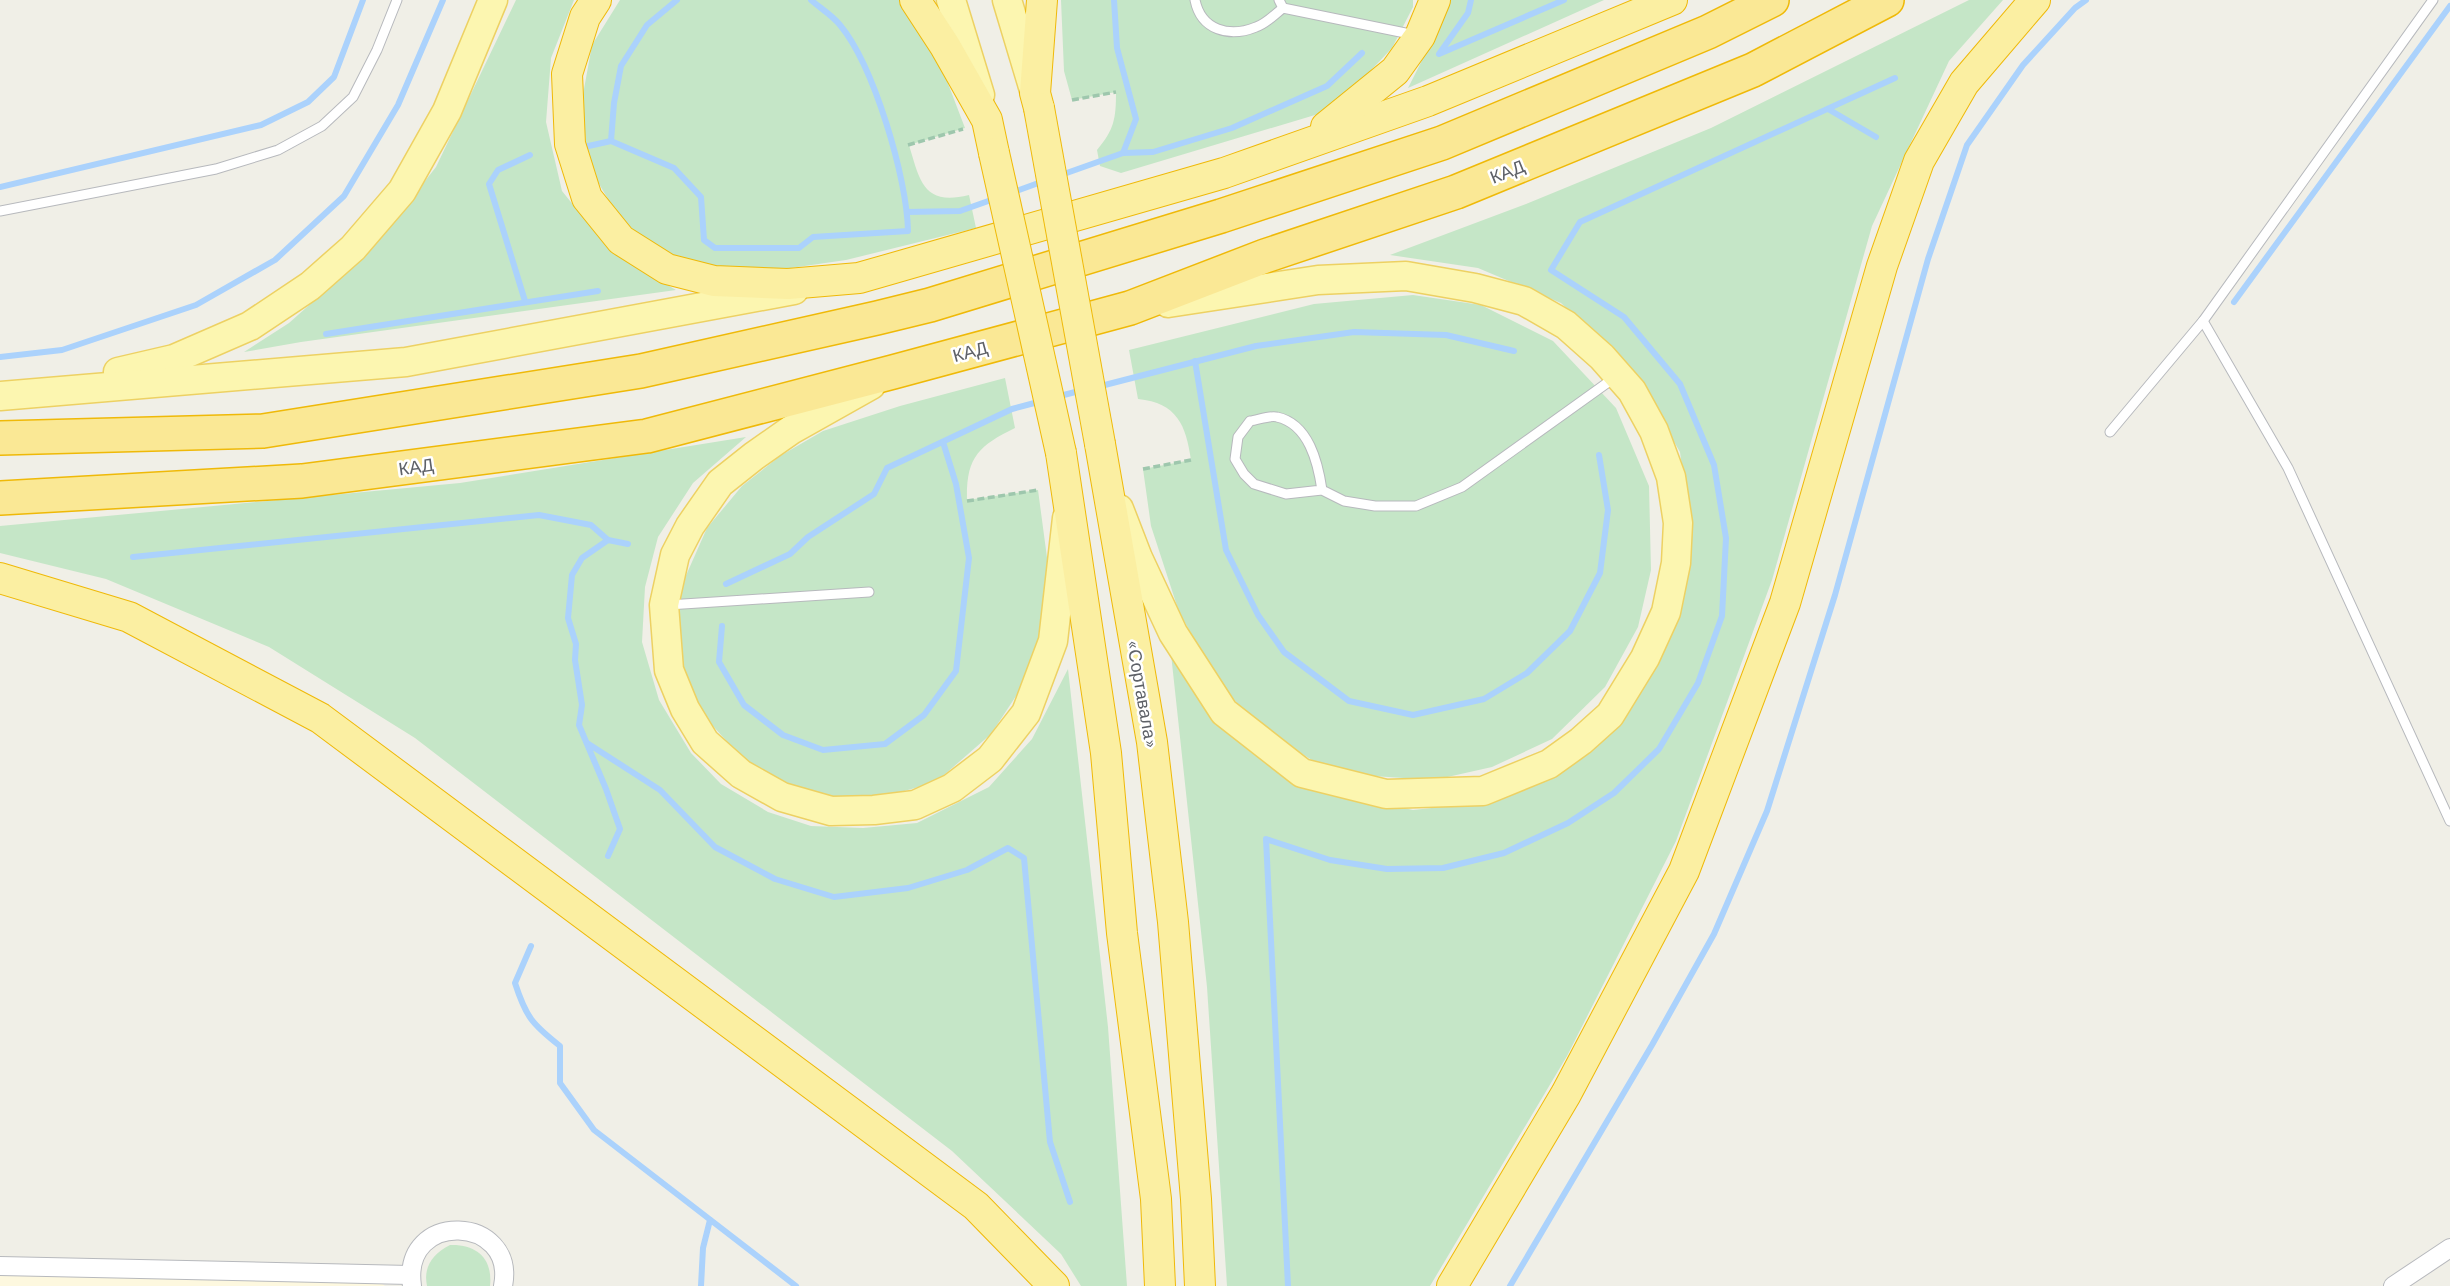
<svg xmlns="http://www.w3.org/2000/svg" width="2450" height="1286" font-family="Barlow,sans-serif">
	<rect width="100%" height="100%" fill="#f0efe7"/>
	<path fill="#fdf8df" d="M0,1274L381,1283L385,1286H0Z"/>
	<g fill="#c5e6c7">
		<path d="M516,0H574L551,58L546,122L562,191L611,252L676,290L301,342L244,352L289,323L370,251L436,167Z"/>
		<path d="M620,0H901L934,47L965,128L909,145C920,182 924,206 969,195L976,228L846,260L763,272L694,266L644,241L615,211L588,165L582,100L592,45Z"/>
		<path d="M1061,0H1413V7L1392,48L1358,84L1325,112L1121,173L1100,166L1097,150C1114,130 1116,119 1116,92L1072,100L1064,71Z"/>
		<path d="M1447,0H1604L1408,88L1446,13Z"/>
		<path d="M1969,0H2003L1949,61L1872,226L1772,580L1676,841L1567,1056L1430,1286H1227L1207,987L1171,654L1213,722L1297,785L1413,810L1487,802L1554,775L1625,719L1680,617L1690,524L1680,452L1633,371L1561,303L1478,268L1390,255L1526,204L1711,128Z"/>
		<path d="M1413,295L1481,305L1553,341L1616,408L1649,486L1651,570L1638,627L1605,687L1552,739L1492,767L1434,780L1373,776L1315,762L1258,726L1219,683L1179,612L1151,526L1143,469L1191,460C1186,425 1177,403 1138,399L1129,350L1314,304Z"/>
		<path d="M1005,378L1015,428C978,446 966,458 967,500L1038,490L1048,565L1040,640L1020,690L991,734L936,782L869,801L813,795L750,767L703,715L677,658L678,605L684,580L707,528L742,486L780,456L823,431L900,406Z"/>
		<path d="M746,437L693,483L658,537L645,587L642,642L659,700L691,753L721,784L768,812L811,826L863,828L917,823L989,787L1032,739L1068,669L1108,1027L1127,1286H1081L1061,1254L952,1151L415,738L269,647L106,579L0,553V526L460,483Z"/>
		<path d="M450,1245C477,1244 493,1259 490,1286H427C423,1266 433,1254 450,1245Z"/>
	</g>
	<g fill="none" stroke-linecap="round" stroke-linejoin="round">
		<g stroke="#abd2fc" stroke-width="6">
			<path d="M1114,0L1117,48L1136,119L1123,153"/>
			<path d="M1471,0L1468,13L1439,54L1564,0"/>
			<path d="M1828,109L1876,137"/>
			<path d="M611,141L614,103L621,66L647,25L677,0"/>
			<path d="M584,147L611,141L674,168L701,197L704,240L715,248H799L813,237L908,231C907,178 874,66 840,25C832,15 820,8 811,0"/>
			<path d="M1061,175L1123,153L1153,152L1232,128L1327,86L1362,53"/>
			<path d="M0,187L261,125L308,102L334,77L363,0"/>
			<path d="M1011,193L1044,181"/>
			<path d="M907,212L960,211L994,199"/>
			<path d="M525,301L489,184L498,170L530,155"/>
			<path d="M2234,302L2450,6"/>
			<path d="M326,334L598,291"/>
			<path d="M0,357L62,350L196,305L275,260L344,196L398,105L443,0"/>
			<path d="M1195,361L1226,550L1258,615L1284,652L1349,701L1413,715L1484,699L1527,673L1570,631L1600,573L1608,510L1599,455"/>
			<path d="M1097,387L1256,346L1354,332L1446,335L1514,351"/>
			<path d="M1056,397L1083,390"/>
			<path d="M133,557L539,515L591,525L608,540"/>
			<path d="M726,584L790,554L808,537L874,494L887,468L1012,409L1042,401"/>
			<path d="M722,626L719,662L744,705L783,735L823,750L885,744L924,715L956,671L969,558L956,484L943,442"/>
			<path d="M587,743L660,790L715,847L775,879L834,897L908,888L967,870L1008,848L1024,858L1050,1142L1070,1202"/>
			<path d="M608,856L620,829L606,789L579,725L582,705L575,660L576,644L568,618L572,575L582,558L608,540L628,544"/>
			<path d="M531,946L515,983C526,1017 532,1024 560,1046V1083L594,1130L796,1286"/>
			<path d="M701,1286L703,1248L710,1220"/>
			<path d="M1288,1286L1266,839L1330,860L1387,869L1443,868L1504,853L1568,823L1614,793L1659,749L1698,683L1722,616L1726,538L1714,465L1680,384L1624,317L1551,270L1580,222L1895,78"/>
			<path d="M1510,1286L1652,1045L1714,934L1767,811L1835,595L1928,259L1967,145L2023,65L2075,8L2086,0"/>
		</g>
		<g stroke="#b7b9bd" stroke-width="11">
			<g id="service">
				<path d="M1195,0C1201,30 1229,38 1256,27C1266,24 1275,14 1283,8"/>
				<path d="M1279,0L1283,8L1415,35"/>
				<path d="M0,211L216,169L278,150L322,126L353,97L377,50L397,0"/>
				<path d="M2203,321L2288,468L2450,821"/>
				<path d="M2110,432L2203,321L2433,0"/>
				<path d="M1322,490C1318,463 1309,424 1277,417C1270,415 1258,420 1250,421L1238,437L1235,459L1244,474L1254,484L1286,494L1322,490L1344,501L1375,506H1416L1462,487L1614,378"/>
				<path d="M668,605L869,592"/>
			</g>
		</g>
		<g stroke="#b7b9bd" stroke-width="20">
			<g id="minor">
				<path d="M0,1266L410,1275"/>
				<path d="M412,1286C401,1209 517,1215 503,1286"/>
				<path d="M2393,1286L2450,1248"/>
			</g>
		</g>
		<g stroke="#edd163" stroke-width="31">
			<g id="primary">
				<path d="M951,0L980,95"/>
				<path d="M1007,0L1034,90"/>
				<path d="M118,372L174,359L250,326L310,286L353,248L402,191L447,111L493,0"/>
				<path d="M871,385L791,430L754,456L720,483L690,526L675,555L664,605L669,670L685,709L705,742L741,774L782,797L831,811L874,810L915,805L952,788L990,759L1026,713L1053,641L1067,518"/>
				<path d="M0,396L406,362L794,290"/>
				<path d="M1119,509L1138,558L1173,633L1224,712L1302,773L1386,794L1483,791L1549,764L1581,741L1610,715L1645,658L1666,612L1676,563L1678,523L1671,477L1654,431L1632,391L1602,357L1566,325L1524,301L1475,288L1406,276L1318,280L1168,303"/>
			</g>
		</g>
		<g stroke="#efb908" stroke-width="32">
			<g id="trunk">
				<path d="M596,0L585,17L567,74L570,144L587,198L621,240L667,269L714,281L788,284L859,278L1224,173L1428,101L1672,0"/>
				<path d="M915,0L945,46L987,120L994,153"/>
				<path d="M1039,108L1035,93L1042,0"/>
				<path d="M1326,127L1395,71L1420,36L1435,0"/>
				<path d="M1100,444L1152,742L1173,922L1196,1199L1200,1286"/>
				<path d="M1061,453L1106,753L1122,933L1156,1199L1160,1286"/>
				<path d="M0,578L129,617L320,718L976,1206L1054,1286"/>
				<path d="M1452,1286L1566,1094L1684,871L1785,603L1882,266L1919,161L1964,83L2035,0"/>
			</g>
		</g>
		<g stroke="#efb908" stroke-width="36">
			<g id="motorway">
				<path d="M0,438L263,431L641,371L877,318L930,305L1221,216L1442,143L1708,32L1772,0"/>
				<path d="M0,498L302,481L647,436L893,372L1130,308L1265,256L1456,192L1753,70L1887,0"/>
			</g>
		</g>
		<g stroke="#9ec7ad" stroke-width="3.5" stroke-dasharray="7 3.5" stroke-linecap="butt">
			<path d="M1072,100L1116,92"/>
			<path d="M908,145L963,129"/>
			<path d="M1143,469L1191,460"/>
			<path d="M967,501L1038,490"/>
		</g>
		<use href="#service" stroke="#fff" stroke-width="9"/>
		<use href="#minor" stroke="#fff" stroke-width="18"/>
		<use href="#primary" stroke="#fcf6b0" stroke-width="28"/>
		<use href="#trunk" stroke="#fbefa2" stroke-width="30"/>
		<use href="#motorway" stroke="#fae895" stroke-width="33"/>
		<g stroke="#efb908" stroke-width="32" stroke-linecap="butt">
			<g id="trunk-bridge">
				<path d="M1039,108L1100,444"/>
				<path d="M994,153L1061,453"/>
			</g>
		</g>
		<use href="#trunk-bridge" stroke="#fbefa2" stroke-width="30"/>
	</g>
	<g text-anchor="middle" dominant-baseline="central" stroke-width="5" stroke-linejoin="round" paint-order="stroke">
		<g font-size="18" fill="#5e6167" stroke="#fff">
			<text transform="translate(1507 171) rotate(-22)">КАД</text>
			<text transform="translate(970 351) rotate(-15)">КАД</text>
			<text transform="translate(416 466) rotate(-8)">КАД</text>
			<text transform="translate(1143 694) rotate(80)">«Сортавала»</text>
		</g>
	</g>
</svg>
